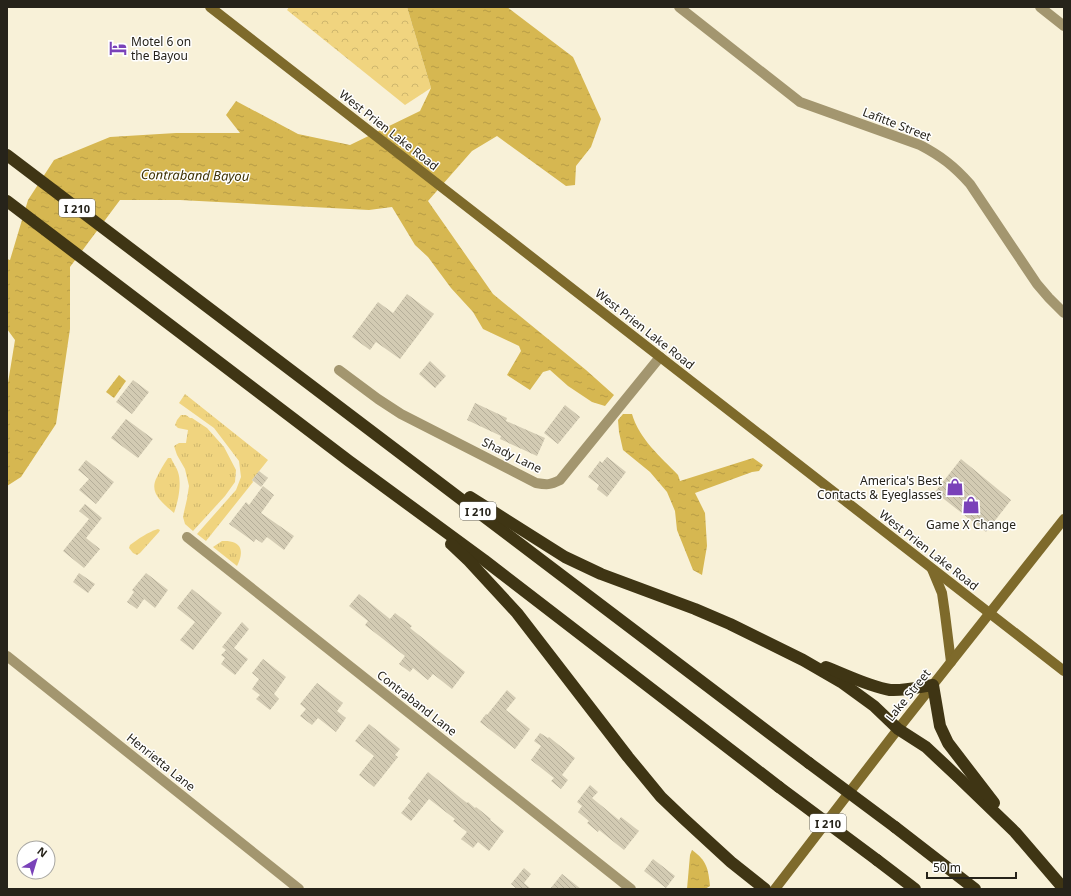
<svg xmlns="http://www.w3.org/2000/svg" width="1071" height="896" font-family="'Noto Sans',sans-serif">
	<defs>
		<pattern id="grass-tufts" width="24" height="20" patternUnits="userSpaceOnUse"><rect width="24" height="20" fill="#f0d47f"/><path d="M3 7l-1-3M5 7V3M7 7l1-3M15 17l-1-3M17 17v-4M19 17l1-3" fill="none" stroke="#ceb66d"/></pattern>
		<pattern id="forest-crowns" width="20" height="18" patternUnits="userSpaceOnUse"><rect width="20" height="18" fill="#f0d47f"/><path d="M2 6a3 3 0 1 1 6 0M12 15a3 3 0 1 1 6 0" fill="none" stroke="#ceb66d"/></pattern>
		<pattern id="water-ripples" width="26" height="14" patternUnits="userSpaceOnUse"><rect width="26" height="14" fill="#d6b751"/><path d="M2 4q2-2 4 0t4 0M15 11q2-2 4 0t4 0" fill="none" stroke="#b89d46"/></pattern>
		<pattern id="building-back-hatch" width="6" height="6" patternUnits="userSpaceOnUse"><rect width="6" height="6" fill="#d3cbb3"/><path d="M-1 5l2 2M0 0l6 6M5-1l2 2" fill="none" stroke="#b5ae99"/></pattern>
	</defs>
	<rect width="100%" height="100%" fill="#f8f1d8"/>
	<g fill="url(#grass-tufts)">
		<path d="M185,394L268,460L252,480L253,482L206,541L197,534L236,490L241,477L239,461L214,428L179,403Z"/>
		<path d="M181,415H186L190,418H192L207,428L224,447L236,470L235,482L225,496L193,531L185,524L183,517L184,512L187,499L189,486L185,469L177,455L174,446L179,443H186L188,430L178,428L175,425L177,420Z"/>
		<path d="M168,458H171C173,463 177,468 178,472C182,484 178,502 174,513C163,503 148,493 157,477C160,470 164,464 168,458Z"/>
		<path d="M158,529L160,530L159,532L140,553L137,555L133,553L129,548L130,545C138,539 148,532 158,529Z"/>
		<path d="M222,541C241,540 245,550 237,566L213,547Z"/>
	</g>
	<path fill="url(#forest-crowns)" d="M289,7H407L431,88L405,105L287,10Z"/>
	<g fill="url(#water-ripples)">
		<path d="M407,7H507L573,57L601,119L591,147L576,166L575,185L566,186L497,136L472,151L428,201L493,294L586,370L614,395L605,406L592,402L568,386L550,370L543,372L530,390L507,375L521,351L519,346L483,329L473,312L451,288L428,257L415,245L392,207L369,210L180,200H120L70,267V329L56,424L21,477L7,486V389L15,340L7,329V259L10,260L28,200L54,160L110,137L176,133H240L226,115L236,101L298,134L350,145L420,111L431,88Z"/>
		<path d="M119,375L126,381L114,398L106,392Z"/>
		<path d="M623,414H632C639,439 661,457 678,475L680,481L753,458L763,465L759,471L752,472L695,493L705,513L707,546L702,575L693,570L677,530L675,511L667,492L650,472L623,450L619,432L618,420Z"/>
		<path d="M692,850C707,861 708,868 710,886L705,889H687L690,855Z"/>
	</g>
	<g fill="url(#building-back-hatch)">
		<path d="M407,294L434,314L400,359L376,342L370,350L352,337L378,302L393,313Z"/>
		<path d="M430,361L446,376L435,388L419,374Z"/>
		<path d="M133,380L149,392L132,414L116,402Z"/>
		<path d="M475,403L507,418L506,421L545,438L537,456L500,439L501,436L467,420Z"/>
		<path d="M565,405L580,417L558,444L544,433Z"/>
		<path d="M126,419L153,439L138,458L111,438Z"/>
		<path d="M607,457L626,472L607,497L597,489L599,485L588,477L600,461L602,463Z"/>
		<path d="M961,459L1011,500L986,532L935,492Z"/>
		<path d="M86,460L114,482L96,504L79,490L89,479L78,470Z"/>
		<path d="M259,471L268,478L261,487L252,480Z"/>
		<path d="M263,486L274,495L261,513L294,536L284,550L267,537L262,543L256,539L254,542L229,524L246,502L249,505Z"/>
		<path d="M85,504L102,518L86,538L100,549L84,568L63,551L89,519L79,511Z"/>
		<path d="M79,573L95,584L88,593L73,582Z"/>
		<path d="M146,573L168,590L155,608L144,599L137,609L127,602L134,592L132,590Z"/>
		<path d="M192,589L222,613L193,650L180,640L195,622L177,608Z"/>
		<path d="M359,594L390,619L395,613L412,626L410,628L465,672L452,689L433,674L428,680L413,668L410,672L399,664L405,656L365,625L368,621L349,606Z"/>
		<path d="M242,622L249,629L234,648L248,659L235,675L221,664L225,658L221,655L226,650L222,647Z"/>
		<path d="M263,659L286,677L274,694L279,699L270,710L256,699L260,695L252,689L259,679L252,673Z"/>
		<path d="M317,683L343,703L337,711L346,718L336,732L318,718L312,725L300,716L306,709L300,704Z"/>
		<path d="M507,690L516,698L506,710L530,729L515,749L480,722L486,714L487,715Z"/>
		<path d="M369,724L400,749L395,755L398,757L374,787L359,775L374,756L355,741Z"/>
		<path d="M540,733L548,738L549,737L575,758L562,775L568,780L561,789L551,781L554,778L531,760L541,746L534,741Z"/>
		<path d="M428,772L467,803L468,802L475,808L476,807L491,819L490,820L504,831L489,851L478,842L473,848L461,839L467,832L453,821L455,819L429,799L411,821L401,813L411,801L408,798Z"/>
		<path d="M590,785L598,792L592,798L619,820L621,817L639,831L624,850L599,830L598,832L587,823L589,821L578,812L582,806L577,802Z"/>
		<path d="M653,859L675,876L666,888L644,871Z"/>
		<path d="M524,868L531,874L524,883L531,889H517L511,884Z"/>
		<path d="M562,874L581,889H550Z"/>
	</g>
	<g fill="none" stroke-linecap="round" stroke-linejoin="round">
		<g stroke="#a3966f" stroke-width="10">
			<path d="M679,7L800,102L920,145C941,156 954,166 970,184L1037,284L1049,298L1064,313"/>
			<path d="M1040,7L1064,26"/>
			<path d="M339,370L378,399L401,414L536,483C547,485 550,485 560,480L660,357"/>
			<path d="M187,537L631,889"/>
			<path d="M7,656L299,889"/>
		</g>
		<g stroke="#7e6a2b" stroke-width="10">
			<path d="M210,7L1064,671"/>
			<path d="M932,569L942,593L945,614L951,662"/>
			<path d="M775,889L898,729L1064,519"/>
		</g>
		<g stroke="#3f3514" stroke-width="12">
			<path d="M7,155L809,763"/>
			<path d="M7,201L349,461L484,560L779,787"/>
			<path d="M470,497L565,557L601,574L695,609L730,624L803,660L841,682L874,706L898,729L926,747L959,778L1015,832L1064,889"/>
			<path d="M451,544L469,561L517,613L628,757L661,797L683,818L731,862L765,889"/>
			<path d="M826,667C847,675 868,686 890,690C904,691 920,687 933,685L940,726L948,743L994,803"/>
			<path d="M895,827L975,889"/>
			<path d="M877,860L915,889"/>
		</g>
		<g stroke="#3f3514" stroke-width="12">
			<path d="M809,763L895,827"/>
			<path d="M779,787L877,860"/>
		</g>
	</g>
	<defs>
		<g id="hotel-bare" transform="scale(1.38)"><path d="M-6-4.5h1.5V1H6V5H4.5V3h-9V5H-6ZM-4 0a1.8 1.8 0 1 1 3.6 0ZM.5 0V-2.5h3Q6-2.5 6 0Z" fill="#7a42b9" stroke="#fff" stroke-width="2.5" paint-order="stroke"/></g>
		<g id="shop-bare" transform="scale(1.38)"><path d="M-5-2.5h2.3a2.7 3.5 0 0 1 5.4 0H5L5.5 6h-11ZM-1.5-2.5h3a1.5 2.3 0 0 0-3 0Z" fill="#7a42b9" stroke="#fff" stroke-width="2.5" paint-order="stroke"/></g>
	</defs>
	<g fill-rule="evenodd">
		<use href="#hotel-bare" x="118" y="48"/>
		<use href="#shop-bare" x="955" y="487"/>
		<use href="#shop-bare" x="971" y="505"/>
	</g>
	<g text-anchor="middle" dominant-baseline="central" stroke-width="3" stroke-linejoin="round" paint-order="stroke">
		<g fill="#fff" stroke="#67655f" stroke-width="1">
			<rect x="59" y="199" width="36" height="18" rx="3"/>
			<rect x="460" y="502" width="36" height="18" rx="3"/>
			<rect x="810" y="814" width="36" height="18" rx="3"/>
		</g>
		<g font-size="11" font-weight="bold" fill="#26231a">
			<text x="77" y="208">I 210</text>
			<text x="478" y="511">I 210</text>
			<text x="828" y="823">I 210</text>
		</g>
		<g font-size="12" fill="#26231a" stroke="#fff" text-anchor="start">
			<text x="131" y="41">Motel 6 on<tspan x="131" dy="14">the Bayou</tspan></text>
			<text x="942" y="480" text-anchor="end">America's Best<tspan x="942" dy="14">Contacts &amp; Eyeglasses</tspan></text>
			<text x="971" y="524" text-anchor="middle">Game X Change</text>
		</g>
		<g font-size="12" fill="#26231a" stroke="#fff">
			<text transform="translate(897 124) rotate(21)">Lafitte Street</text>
			<text transform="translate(389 130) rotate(38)">West Prien Lake Road</text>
			<text transform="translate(645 329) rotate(38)">West Prien Lake Road</text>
			<text transform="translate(512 455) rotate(26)">Shady Lane</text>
			<text transform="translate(929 550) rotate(38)">West Prien Lake Road</text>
			<text transform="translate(908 695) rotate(-51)">Lake Street</text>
			<text transform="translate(417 703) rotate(38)">Contraband Lane</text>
			<text transform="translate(161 762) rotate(39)">Henrietta Lane</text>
		</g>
		<g font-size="13" font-style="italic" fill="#3e3204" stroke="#fff">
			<text transform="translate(195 175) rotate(1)">Contraband Bayou</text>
		</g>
	</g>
	<rect width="1071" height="896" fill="none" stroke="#26231a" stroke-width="16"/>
	<g transform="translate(36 860) rotate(38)"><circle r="19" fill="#ffffff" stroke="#a8a7a3"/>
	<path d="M0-3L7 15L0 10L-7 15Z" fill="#7a42b9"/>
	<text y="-6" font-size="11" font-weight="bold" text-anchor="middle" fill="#26231a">N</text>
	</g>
	<path d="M927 872v6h89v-6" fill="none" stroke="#26231a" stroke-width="2"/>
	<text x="933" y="872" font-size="12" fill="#26231a" stroke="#ffffff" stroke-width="3" paint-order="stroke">50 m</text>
</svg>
